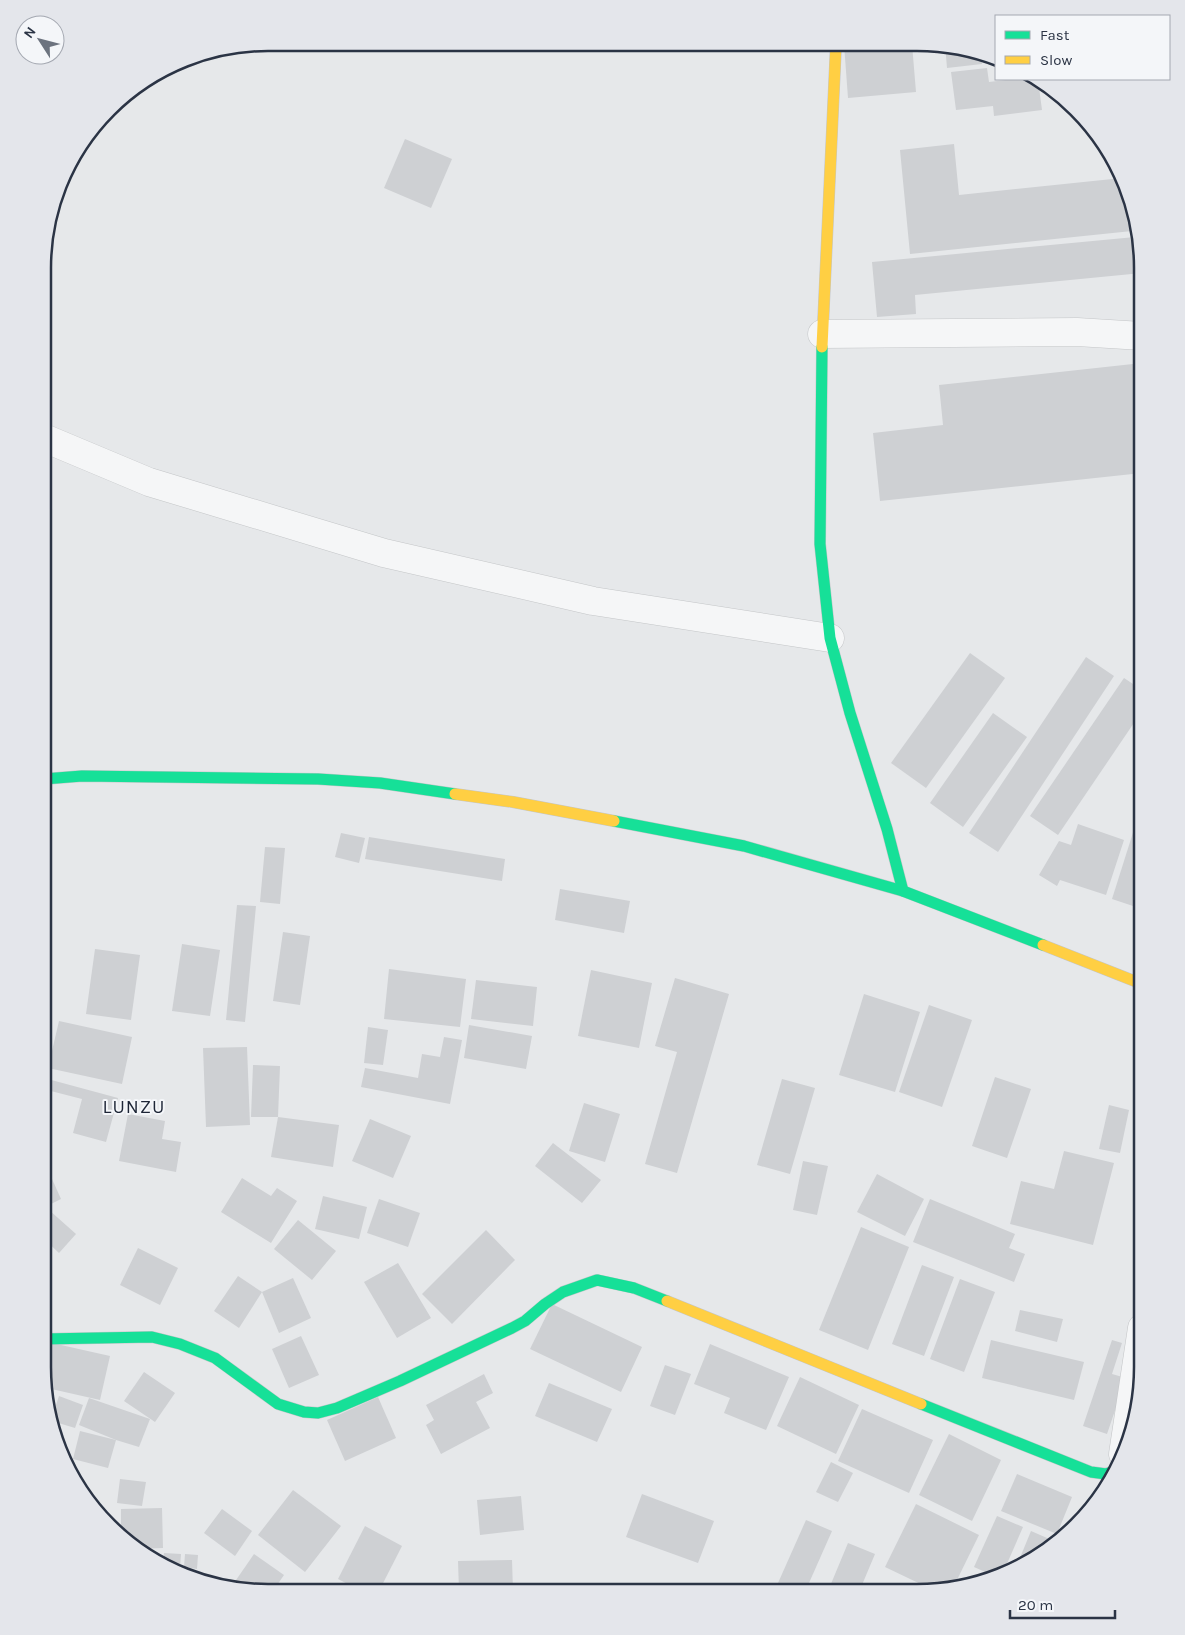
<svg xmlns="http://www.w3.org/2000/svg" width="1185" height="1635" font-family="Karla,sans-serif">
	<rect width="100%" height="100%" fill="#e6e8ea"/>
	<g fill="#ced0d3">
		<path d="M844,44H912L916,92L848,98Z"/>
		<path d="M945,44L981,54L982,64L947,68Z"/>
		<path d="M987,68L989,82L1014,79L1038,80L1042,110L994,116L993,106L956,110L951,72Z"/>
		<path d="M405,139L452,159L431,208L384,188Z"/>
		<path d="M954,144L959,195L1122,178L1131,217L1132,231L910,254L900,150Z"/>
		<path d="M1135,237L1142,273L915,295L916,314L877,317L872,262Z"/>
		<path d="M1142,363V473L880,501L873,433L943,425L939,385Z"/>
		<path d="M970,653L1005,678L926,788L891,763Z"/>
		<path d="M1086,657L1114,676L998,852L969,833Z"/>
		<path d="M1124,678L1142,690V711L1058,835L1030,816Z"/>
		<path d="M993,713L1027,737L963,827L930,803Z"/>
		<path d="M1142,804V909L1112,899Z"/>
		<path d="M1078,824L1124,840L1106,895L1060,880L1057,886L1039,875L1059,841L1071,845Z"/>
		<path d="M341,833L365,838L359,863L335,857Z"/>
		<path d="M369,837L505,859L502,881L365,859Z"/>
		<path d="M265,847L285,848L280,904L260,902Z"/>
		<path d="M560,889L630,901L624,933L555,920Z"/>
		<path d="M237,905L256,906L245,1022L226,1020Z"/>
		<path d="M283,932L310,936L300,1005L273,1001Z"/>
		<path d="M182,944L220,950L210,1016L172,1011Z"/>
		<path d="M95,949L140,955L131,1020L86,1014Z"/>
		<path d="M389,969L466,979L460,1027L384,1019Z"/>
		<path d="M591,970L652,983L639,1048L578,1036Z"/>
		<path d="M675,978L729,994L677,1173L645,1164L677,1052L655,1046Z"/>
		<path d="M476,980L537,987L533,1026L471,1019Z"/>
		<path d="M864,994L920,1012L895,1092L839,1075Z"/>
		<path d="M929,1005L972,1020L942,1107L899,1092Z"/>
		<path d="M59,1021L132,1037L122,1084L48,1068Z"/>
		<path d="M469,1025L532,1036L526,1069L464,1058Z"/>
		<path d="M368,1027L388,1030L383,1065L364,1063Z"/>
		<path d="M444,1037L462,1040L450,1104L361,1087L365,1068L418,1078L422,1054L440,1057Z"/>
		<path d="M247,1047L250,1125L206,1127L203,1048Z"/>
		<path d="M253,1065L280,1066L278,1117H251Z"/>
		<path d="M995,1077L1031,1089L1007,1158L972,1146Z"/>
		<path d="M44,1078L118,1098L106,1142L73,1133L82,1099L43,1089Z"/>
		<path d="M782,1079L815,1088L790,1174L757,1165Z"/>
		<path d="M584,1103L620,1114L605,1162L569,1151Z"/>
		<path d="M1109,1105L1129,1110L1120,1153L1099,1149Z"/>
		<path d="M128,1114L165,1121L162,1139L181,1142L176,1172L119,1161Z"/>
		<path d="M278,1117L339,1125L333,1167L271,1157Z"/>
		<path d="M370,1119L411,1136L393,1178L352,1161Z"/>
		<path d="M553,1143L601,1180L582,1203L535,1166Z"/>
		<path d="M1064,1151L1114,1163L1093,1245L1010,1224L1021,1181L1054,1189Z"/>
		<path d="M43,1161H44L61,1199L43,1208Z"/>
		<path d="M803,1161L828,1166L817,1215L793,1210Z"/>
		<path d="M877,1174L924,1199L905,1236L857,1212Z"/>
		<path d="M242,1178L271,1196L277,1188L297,1201L271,1243L221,1212Z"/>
		<path d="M323,1196L367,1207L359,1239L315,1229Z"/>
		<path d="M379,1199L420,1213L408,1247L367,1233Z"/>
		<path d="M930,1199L1015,1234L1009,1248L1025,1254L1014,1282L913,1242Z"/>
		<path d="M49,1210L76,1234L59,1253L43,1238V1216Z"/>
		<path d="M298,1220L336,1251L312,1280L274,1249Z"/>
		<path d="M861,1227L909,1247L868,1350L819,1330Z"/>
		<path d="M486,1230L515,1260L452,1324L422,1294Z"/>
		<path d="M138,1248L178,1268L160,1305L120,1285Z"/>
		<path d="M398,1263L431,1318L397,1338L364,1282Z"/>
		<path d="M922,1265L954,1277L924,1356L892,1344Z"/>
		<path d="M238,1276L262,1292L239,1328L214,1311Z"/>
		<path d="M293,1278L311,1318L279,1333L262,1292Z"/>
		<path d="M960,1279L995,1292L964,1372L930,1359Z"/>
		<path d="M552,1304L642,1347L621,1392L530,1349Z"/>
		<path d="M1020,1310L1063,1319L1057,1342L1015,1331Z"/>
		<path d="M301,1336L319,1375L289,1388L272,1349Z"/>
		<path d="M991,1340L1084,1362L1074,1400L982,1378Z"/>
		<path d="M1112,1340L1122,1343L1112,1374L1126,1378L1107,1434L1083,1426Z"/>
		<path d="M52,1343L110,1356L100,1400L47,1388L44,1376Z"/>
		<path d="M710,1344L789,1377L766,1430L724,1413L730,1398L694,1384Z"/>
		<path d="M665,1365L691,1374L675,1415L650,1406Z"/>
		<path d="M144,1372L175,1393L155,1422L124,1401Z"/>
		<path d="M484,1374L493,1393L476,1402L490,1428L441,1454L426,1425L434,1420L426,1405Z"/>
		<path d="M800,1377L859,1405L836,1454L777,1426Z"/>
		<path d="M549,1383L612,1409L597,1442L535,1416Z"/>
		<path d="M59,1396L83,1405L75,1428L55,1422L53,1414Z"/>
		<path d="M378,1397L396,1438L345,1461L327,1420Z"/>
		<path d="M89,1398L150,1419L139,1447L116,1440L79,1425Z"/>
		<path d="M862,1409L933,1440L909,1493L838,1461Z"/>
		<path d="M80,1431L116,1440L108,1468L73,1459Z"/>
		<path d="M949,1434L1001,1460L972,1521L919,1495Z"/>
		<path d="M831,1462L853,1473L838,1502L816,1492Z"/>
		<path d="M1017,1474L1072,1497L1057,1534L1001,1511Z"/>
		<path d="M120,1479L146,1482L142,1506L117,1503Z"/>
		<path d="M293,1490L341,1526L305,1572L258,1535Z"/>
		<path d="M642,1494L714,1521L698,1563L626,1537Z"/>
		<path d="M521,1496L524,1530L480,1535L477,1500Z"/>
		<path d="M916,1504L979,1535L955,1584L931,1589L885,1567Z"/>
		<path d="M162,1508L163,1548L136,1549L115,1530V1525H121V1509Z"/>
		<path d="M222,1509L252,1531L235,1556L204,1533Z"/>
		<path d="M997,1516L1023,1527L1003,1573L992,1575L974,1567Z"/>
		<path d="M806,1520L832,1531L805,1592H774Z"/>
		<path d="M365,1526L402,1546L379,1591H361L338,1579Z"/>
		<path d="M1031,1531L1054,1541L1052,1546L1015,1570Z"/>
		<path d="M848,1543L875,1554L859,1592H830L828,1591Z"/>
		<path d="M164,1553L181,1554L180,1568L163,1562Z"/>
		<path d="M185,1554L198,1555L197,1569L184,1567Z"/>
		<path d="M254,1554L284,1575L273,1591H245L234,1583Z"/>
		<path d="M512,1560L513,1591H459L458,1561Z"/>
	</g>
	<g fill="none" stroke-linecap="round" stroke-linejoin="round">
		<g stroke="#c4c6c8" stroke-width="29">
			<g id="street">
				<path d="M822,334L1077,332L1142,336"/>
				<path d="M44,438L149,482L384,553L593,601L830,638"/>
				<path d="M1123,1454L1142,1328"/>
			</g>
		</g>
		<g stroke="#c4c6c8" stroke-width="12">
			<g id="fast">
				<path d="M822,347L820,544L830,638L850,713L887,829L903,891"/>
				<path d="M44,779L82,776L318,779L380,783L455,794"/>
				<path d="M614,821L744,846L903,891L1043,945"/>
				<path d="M43,1339L152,1337L180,1344L215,1358L278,1404L304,1412L318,1413L337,1408L400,1381L512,1328L525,1321L545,1304L563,1292L597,1280L634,1288L667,1301"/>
				<path d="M921,1404L1091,1472L1106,1474L1116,1470"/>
			</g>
		</g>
		<g stroke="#c4c6c8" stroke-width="12">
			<g id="slow">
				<path d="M822,347L836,44"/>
				<path d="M455,794L513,802L614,821"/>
				<path d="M1043,945L1142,984"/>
				<path d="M667,1301L921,1404"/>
			</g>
		</g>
		<use href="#street" stroke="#f5f6f7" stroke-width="28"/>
		<use href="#fast" stroke="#16e098" stroke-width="11"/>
		<use href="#slow" stroke="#ffcf43" stroke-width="11"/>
	</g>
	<g text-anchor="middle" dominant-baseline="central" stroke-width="4" stroke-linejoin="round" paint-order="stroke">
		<g font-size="19" letter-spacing="1" fill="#1d2536" stroke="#f4f6f9">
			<text x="134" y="1107">LUNZU</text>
		</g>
	</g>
	<path d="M0 0H1185V1635H0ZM268 51H917A217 217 0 0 1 1134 268V1367A217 217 0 0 1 917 1584H268A217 217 0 0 1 51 1367V268A217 217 0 0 1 268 51Z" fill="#e4e6eb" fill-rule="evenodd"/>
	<path fill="none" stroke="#2b3445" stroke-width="2.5" d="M268 51H917A217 217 0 0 1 1134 268V1367A217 217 0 0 1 917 1584H268A217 217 0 0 1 51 1367V268A217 217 0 0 1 268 51Z"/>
	<rect x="995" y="15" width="175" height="65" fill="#f4f6f9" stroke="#a4a8b1"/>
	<rect x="1005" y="31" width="25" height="8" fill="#16e098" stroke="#a4a8b1"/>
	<text x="1040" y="40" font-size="15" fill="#2b3445">Fast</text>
	<rect x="1005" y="56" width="25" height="8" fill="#ffcf43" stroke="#a4a8b1"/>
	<text x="1040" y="65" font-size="15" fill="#2b3445">Slow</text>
	<g transform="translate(40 40) rotate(306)"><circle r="24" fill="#f4f6f9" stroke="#a4a8b1"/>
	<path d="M0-4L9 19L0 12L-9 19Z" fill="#6c737f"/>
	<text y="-8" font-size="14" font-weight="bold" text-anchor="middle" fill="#2b3445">N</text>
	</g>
	<path d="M1010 1610v8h105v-8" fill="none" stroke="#2b3445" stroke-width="2.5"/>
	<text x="1018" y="1610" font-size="15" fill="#2b3445" stroke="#f4f6f9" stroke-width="4" paint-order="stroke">20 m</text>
</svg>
